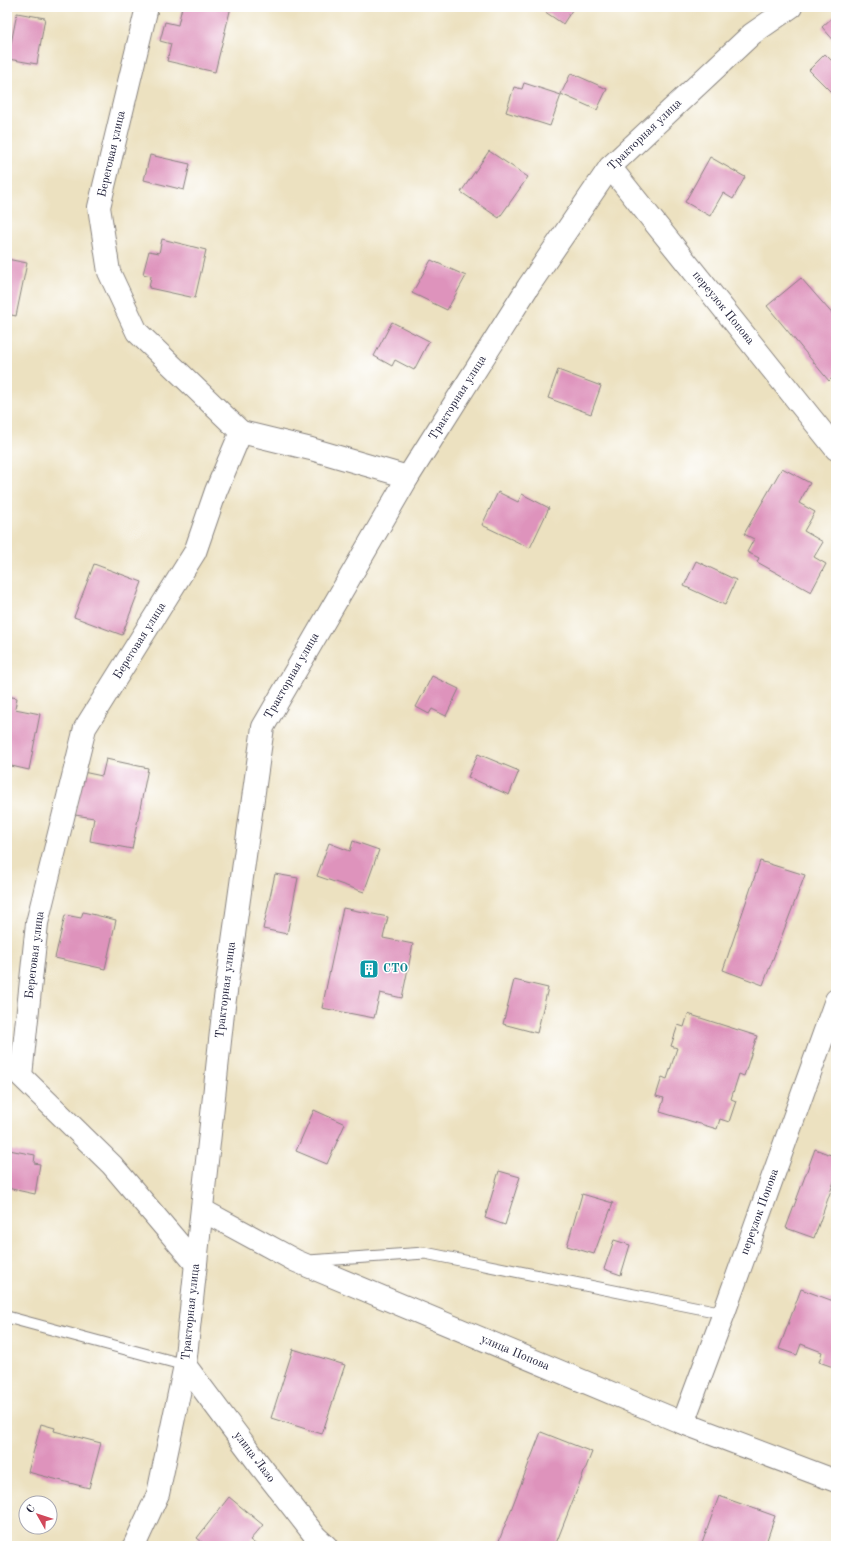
<svg xmlns="http://www.w3.org/2000/svg" width="843" height="1553" font-family="'Old Standard TT',serif">
	<rect width="100%" height="100%" fill="#fff"/>
	<filter id="ink" filterUnits="userSpaceOnUse"><feTurbulence type="fractalNoise" baseFrequency=".025" numOctaves="2"/><feDisplacementMap in="SourceGraphic" scale="8" xChannelSelector="R" yChannelSelector="G"/><feConvolveMatrix kernelMatrix="1 2 1 2 8 2 1 2 1" color-interpolation-filters="sRGB"/></filter>
	<filter id="wash" filterUnits="userSpaceOnUse"><feTurbulence type="fractalNoise" baseFrequency=".012" numOctaves="4" result="noise"/><feDisplacementMap in="SourceGraphic" scale="16" xChannelSelector="R" yChannelSelector="G"/><feGaussianBlur stdDeviation="0.9" result="paint"/><feColorMatrix in="noise" values="0 0 0 0 0 0 0 0 0 0 0 0 0 0 0 0 0 1.4 0 .05"/><feComposite in="paint" operator="in"/></filter>
	<g filter="url(#wash)">
		<rect width="100%" height="100%" fill="#ece1c0"/>
		<g id="blocks">
			<g fill="#de93bc">
				<path d="M182,7H231L215,72L167,61L171,44L160,41L165,22L178,25Z"/>
				<path d="M538,7H574L563,24Z"/>
				<path d="M17,13L45,18L37,64L8,59Z"/>
				<path d="M836,14V43L822,27Z"/>
				<path d="M825,54L836,65V91L833,94L809,70Z"/>
				<path d="M571,73L607,89L597,110L561,94Z"/>
				<path d="M524,83L561,95L550,126L506,112L514,87L522,89Z"/>
				<path d="M489,151L528,177L499,218L461,192Z"/>
				<path d="M150,155L190,164L184,190L144,180Z"/>
				<path d="M710,157L745,177L733,199L723,193L710,216L685,202Z"/>
				<path d="M162,239L206,250L195,298L149,288L151,276L143,274L149,251L159,253Z"/>
				<path d="M7,259L27,263L16,316L7,314Z"/>
				<path d="M431,260L466,276L447,310L412,293Z"/>
				<path d="M801,278L836,318V374L829,381L767,306Z"/>
				<path d="M392,322L429,341L414,370L395,360L392,366L374,356Z"/>
				<path d="M558,370L601,386L591,414L548,398Z"/>
				<path d="M782,468L810,483L799,503L815,512L804,531L823,542L814,557L826,564L811,592L757,562L759,558L747,552L754,539L744,534Z"/>
				<path d="M498,492L518,502L522,494L549,508L530,548L482,525Z"/>
				<path d="M696,561L736,580L725,605L684,586Z"/>
				<path d="M94,564L142,582L122,635L74,617Z"/>
				<path d="M432,676L459,689L446,716L432,709L429,714L416,707Z"/>
				<path d="M7,696L17,698L15,709L40,714L29,770L7,765Z"/>
				<path d="M478,754L519,771L509,795L468,777Z"/>
				<path d="M106,759L148,768L132,849L90,841L94,818L75,815L83,772L102,776Z"/>
				<path d="M353,841L379,850L364,892L317,876L329,843L350,851Z"/>
				<path d="M760,861L805,875L763,985L723,970Z"/>
				<path d="M275,874L298,878L287,934L263,929Z"/>
				<path d="M343,908L388,917L383,938L413,944L402,998L380,993L374,1018L322,1008Z"/>
				<path d="M83,912L116,920L105,969L55,958L65,915L81,918Z"/>
				<path d="M514,980L548,988L537,1033L503,1024Z"/>
				<path d="M688,1014L757,1036L744,1076L739,1074L731,1099L736,1101L729,1122L720,1119L717,1129L660,1112L664,1098L656,1096L662,1077L667,1079L677,1048L671,1046L678,1025L684,1027Z"/>
				<path d="M314,1110L345,1124L327,1164L296,1151Z"/>
				<path d="M815,1149L836,1157V1176L814,1238L786,1228Z"/>
				<path d="M9,1150L35,1155L34,1163L40,1164L35,1194L7,1188V1159Z"/>
				<path d="M499,1171L520,1177L505,1225L485,1218Z"/>
				<path d="M582,1194L613,1203L594,1254L567,1246Z"/>
				<path d="M614,1240L630,1245L621,1275L604,1269Z"/>
				<path d="M801,1289L836,1302V1368L819,1362L822,1352L801,1344L797,1355L779,1349Z"/>
				<path d="M293,1349L345,1365L322,1434L271,1418Z"/>
				<path d="M41,1424L55,1428L54,1431L101,1443L89,1488L28,1472Z"/>
				<path d="M541,1432L592,1452L555,1546H497Z"/>
				<path d="M719,1496L775,1516L765,1546H701Z"/>
				<path d="M229,1497L263,1525L250,1540L258,1546H207L197,1538Z"/>
			</g>
		</g>
	</g>
	<g filter="url(#ink)">
		<use href="#blocks" fill-opacity="0" stroke="#87827e" stroke-width="1"/>
		<g fill="none" stroke-linecap="round" stroke-linejoin="round">
			<g stroke="#87827e" stroke-width="13">
				<g id="lane">
					<path d="M308,1261L425,1253L724,1313"/>
					<path d="M7,1317L185,1365"/>
				</g>
			</g>
			<g stroke="#87827e" stroke-width="24">
				<g id="street">
					<path d="M147,7L99,207L109,272L137,332L241,432L216,491L195,552L85,728L37,923L21,1076L112,1165L196,1264"/>
					<path d="M610,167L836,449"/>
					<path d="M241,432L311,449L408,477"/>
					<path d="M185,1365L259,1464L316,1537L326,1546"/>
					<path d="M683,1423L724,1313L836,1000"/>
				</g>
			</g>
			<g stroke="#87827e" stroke-width="24">
				<g id="secondary">
					<path d="M202,1210L296,1261L683,1423L836,1481"/>
					<path d="M134,1546L158,1494L185,1365L223,1013L263,727L408,477L528,287L610,167L752,34L791,7"/>
				</g>
			</g>
			<use href="#lane" stroke="#fff" stroke-width="11"/>
			<use href="#street" stroke="#fff" stroke-width="22"/>
			<use href="#secondary" stroke="#fff" stroke-width="22"/>
		</g>
	</g>
	<defs>
		<g id="building-square" transform="scale(1)"><rect x="-9" y="-9" width="18" height="18" rx="4" fill="#0f9aa8" stroke="#fff"/><path d="M-4-6H4V6H1V3H-1V6H-4ZM-2.5-4.3h1.7v1.8h-1.7ZM.8-4.3h1.7v1.8H.8ZM-2.5-1h1.7V.8h-1.7ZM.8-1h1.7V.8H.8Z" fill="#fff"/></g>
	</defs>
	<g fill-rule="evenodd">
		<use href="#building-square" x="369" y="969"/>
	</g>
	<g text-anchor="middle" dominant-baseline="central" stroke-width="3" stroke-linejoin="round" paint-order="stroke">
		<g font-size="12" fill="#22223b" stroke="#fff">
			<text transform="translate(645 135) rotate(-44)">Тракторная улица</text>
			<text transform="translate(112 154) rotate(-77)">Береговая улица</text>
			<text transform="translate(723 308) rotate(51)">переулок Попова</text>
			<text transform="translate(458 398) rotate(-58)">Тракторная улица</text>
			<text transform="translate(140 641) rotate(-58)">Береговая улица</text>
			<text transform="translate(292 676) rotate(-60)">Тракторная улица</text>
			<text transform="translate(35 955) rotate(-83)">Береговая улица</text>
			<text transform="translate(226 990) rotate(-83)">Тракторная улица</text>
			<text transform="translate(760 1212) rotate(-70)">переулок Попова</text>
			<text transform="translate(191 1312) rotate(-84)">Тракторная улица</text>
			<text transform="translate(515 1353) rotate(23)">улица Попова</text>
			<text transform="translate(254 1457) rotate(53)">улица Лазо</text>
		</g>
		<g font-size="12" font-weight="bold" fill="#0d838f" stroke="#fff" text-anchor="start">
			<text x="383" y="969">СТО</text>
		</g>
	</g>
	<rect width="843" height="1553" fill="none" stroke="#fff" stroke-width="24"/>
	<g transform="translate(38 1515) rotate(309)"><circle r="19" fill="#ffffff" stroke="#a7a7b1"/>
	<path d="M0-3L7 15L0 10L-7 15Z" fill="#d1495b"/>
	<text y="-6" font-size="11" font-weight="bold" text-anchor="middle" fill="#22223b">С</text>
	</g>
</svg>
